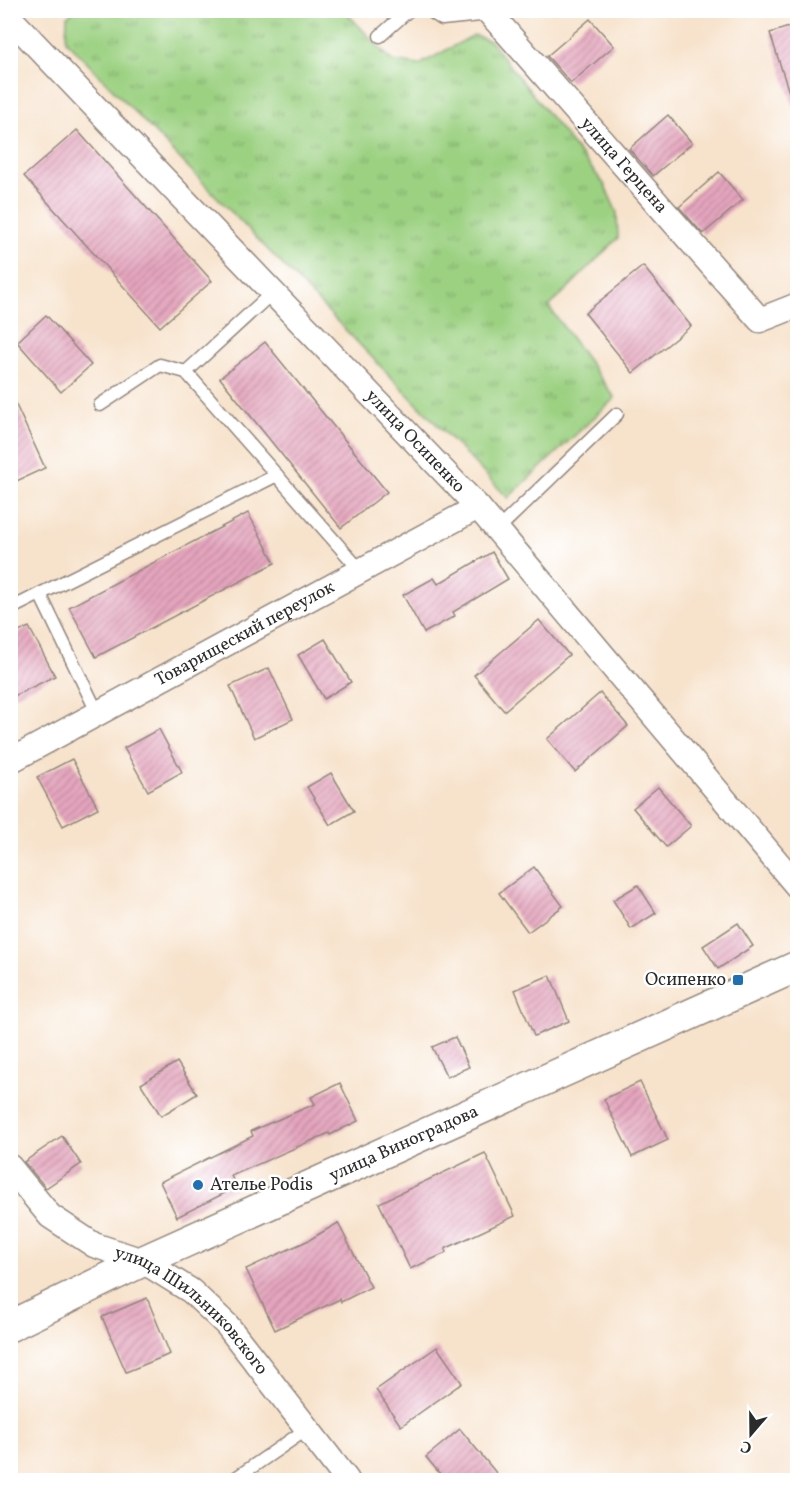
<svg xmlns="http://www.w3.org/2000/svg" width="808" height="1491" font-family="Vollkorn,serif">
	<defs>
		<pattern id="grass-tufts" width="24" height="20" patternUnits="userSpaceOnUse" patternTransform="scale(1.5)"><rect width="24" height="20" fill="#9cd182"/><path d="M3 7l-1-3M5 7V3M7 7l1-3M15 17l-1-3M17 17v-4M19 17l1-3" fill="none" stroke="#7faa6b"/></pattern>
		<pattern id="building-hatch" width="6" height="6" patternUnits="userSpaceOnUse" patternTransform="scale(1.5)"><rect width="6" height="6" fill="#e5a5be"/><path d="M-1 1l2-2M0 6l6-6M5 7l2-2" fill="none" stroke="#ba879b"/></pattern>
	</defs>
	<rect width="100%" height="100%" fill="#fff"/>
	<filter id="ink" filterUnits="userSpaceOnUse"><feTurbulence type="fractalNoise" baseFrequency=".0167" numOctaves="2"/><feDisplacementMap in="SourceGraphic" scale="12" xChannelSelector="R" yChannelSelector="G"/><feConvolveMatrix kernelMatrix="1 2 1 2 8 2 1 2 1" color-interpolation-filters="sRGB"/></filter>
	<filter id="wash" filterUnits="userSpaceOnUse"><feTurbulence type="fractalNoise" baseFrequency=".008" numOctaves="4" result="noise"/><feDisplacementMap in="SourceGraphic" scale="24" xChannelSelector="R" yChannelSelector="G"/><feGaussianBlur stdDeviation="1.35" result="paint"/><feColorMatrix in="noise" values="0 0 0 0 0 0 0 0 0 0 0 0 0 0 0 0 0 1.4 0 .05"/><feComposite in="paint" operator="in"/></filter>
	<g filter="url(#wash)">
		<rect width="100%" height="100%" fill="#f7e2cb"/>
		<path fill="url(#grass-tufts)" stroke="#647e56" stroke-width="1.5" d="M344,10L392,61L419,65L474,35L490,41L604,184L617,213L618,238L549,307L615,398L508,498L66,41L67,17L73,11Z"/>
		<g id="blocks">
			<g fill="url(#building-hatch)">
				<path d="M590,19L614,46L571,83L547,56Z"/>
				<path d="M798,24V104L793,105L770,33Z"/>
				<path d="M668,115L692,143L653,176L629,149Z"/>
				<path d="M77,130L212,281L160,327L24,176Z"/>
				<path d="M719,172L743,200L703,234L679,207Z"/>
				<path d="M643,266L691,326L633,373L585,313Z"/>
				<path d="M46,315L91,365L61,392L17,342Z"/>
				<path d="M265,342L387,492L341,528L220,378Z"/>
				<path d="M10,392L45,468L10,484Z"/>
				<path d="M248,513L275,563L96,657L69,607Z"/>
				<path d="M492,552L508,579L453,612L455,616L424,633L403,595L434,578L438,584Z"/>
				<path d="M539,620L569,655L504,711L474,675Z"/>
				<path d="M29,627L55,676L10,698V636Z"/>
				<path d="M325,639L351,682L324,699L298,655Z"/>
				<path d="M269,668L293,719L254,738L230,686Z"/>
				<path d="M600,693L628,726L575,772L547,739Z"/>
				<path d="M159,729L182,772L148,791L124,748Z"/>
				<path d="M72,759L98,808L63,826L37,777Z"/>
				<path d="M331,773L354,811L330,825L307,787Z"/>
				<path d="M658,787L691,826L666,847L633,808Z"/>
				<path d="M534,867L563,906L528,932L499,893Z"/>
				<path d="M638,885L656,913L631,929L613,900Z"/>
				<path d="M738,923L753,946L718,969L703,946Z"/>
				<path d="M550,975L569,1021L534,1036L515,990Z"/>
				<path d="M455,1037L469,1067L447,1077L432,1047Z"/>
				<path d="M177,1062L197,1094L161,1116L141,1084Z"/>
				<path d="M640,1082L668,1140L632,1157L604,1099Z"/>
				<path d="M340,1083L358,1121L330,1135L329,1133L231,1176L237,1187L177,1217L160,1182L253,1136L251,1131L315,1104L311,1097Z"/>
				<path d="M62,1136L81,1164L46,1188L24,1162Z"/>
				<path d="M485,1153L515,1216L445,1249L446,1253L410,1269L379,1203Z"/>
				<path d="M338,1223L371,1287L341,1302L340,1299L275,1330L246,1269L309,1240Z"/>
				<path d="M147,1298L170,1354L126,1372L102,1317Z"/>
				<path d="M437,1347L462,1383L401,1426L376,1390Z"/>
				<path d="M460,1429L502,1480H445L426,1457Z"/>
			</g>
		</g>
	</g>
	<g filter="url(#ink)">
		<use href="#blocks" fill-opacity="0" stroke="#91867b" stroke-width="1.5"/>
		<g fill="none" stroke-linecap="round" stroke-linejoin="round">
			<g stroke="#91867b" stroke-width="15">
				<g id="service">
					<path d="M429,10L442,19L490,14"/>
					<path d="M380,36L409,10"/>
					<path d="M273,292L186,372L360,570"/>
					<path d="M100,405L160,365L186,372"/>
					<path d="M497,530L617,414"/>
					<path d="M40,594L98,714"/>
					<path d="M10,609L277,475"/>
					<path d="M233,1480L307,1429"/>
				</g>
			</g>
			<g stroke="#91867b" stroke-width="27">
				<g id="minor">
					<path id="s1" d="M487,10L760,320L798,305"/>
					<path id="s2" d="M10,18L478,507L798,887"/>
					<path id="s3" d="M10,761L478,507"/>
					<path id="s4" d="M10,1167L50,1216L94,1245L143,1261L191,1291L227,1325L347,1480"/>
				</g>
			</g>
			<g stroke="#91867b" stroke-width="33">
				<g id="tertiary">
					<path id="s5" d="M10,1326L143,1261L798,966"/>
				</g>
			</g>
			<use href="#service" stroke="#fff" stroke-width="12"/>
			<use href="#minor" stroke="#fff" stroke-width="24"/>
			<use href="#tertiary" stroke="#fff" stroke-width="30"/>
		</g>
	</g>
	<g fill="#1f6fb2" stroke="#fff" stroke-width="2">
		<rect x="732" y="974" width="12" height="12" rx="3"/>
		<circle cx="198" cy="1185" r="6"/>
	</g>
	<g text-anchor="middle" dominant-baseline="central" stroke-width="5" stroke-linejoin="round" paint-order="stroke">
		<g font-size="18" fill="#2b2b2b" stroke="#fff">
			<text stroke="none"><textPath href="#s1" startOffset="207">улица Герцена</textPath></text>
			<text stroke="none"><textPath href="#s2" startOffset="586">улица Осипенко</textPath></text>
			<text stroke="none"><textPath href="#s3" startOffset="267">Товарищеский переулок</textPath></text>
			<text stroke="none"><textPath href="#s5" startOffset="434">улица Виноградова</textPath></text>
			<text stroke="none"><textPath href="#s4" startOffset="236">улица Шильниковского</textPath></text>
		</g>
		<g font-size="18" fill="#2b2b2b" stroke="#fff" text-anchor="end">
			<text x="726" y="980">Осипенко</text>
			<text x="210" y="1185" text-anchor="start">Ателье Podis</text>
		</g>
	</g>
	<rect width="808" height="1491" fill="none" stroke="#fff" stroke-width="36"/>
	<g transform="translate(751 1434) rotate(200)" stroke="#ffffff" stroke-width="4.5" paint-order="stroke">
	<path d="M0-4.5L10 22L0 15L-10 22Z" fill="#2b2b2b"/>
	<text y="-9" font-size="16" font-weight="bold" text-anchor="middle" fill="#2b2b2b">С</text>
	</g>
</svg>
